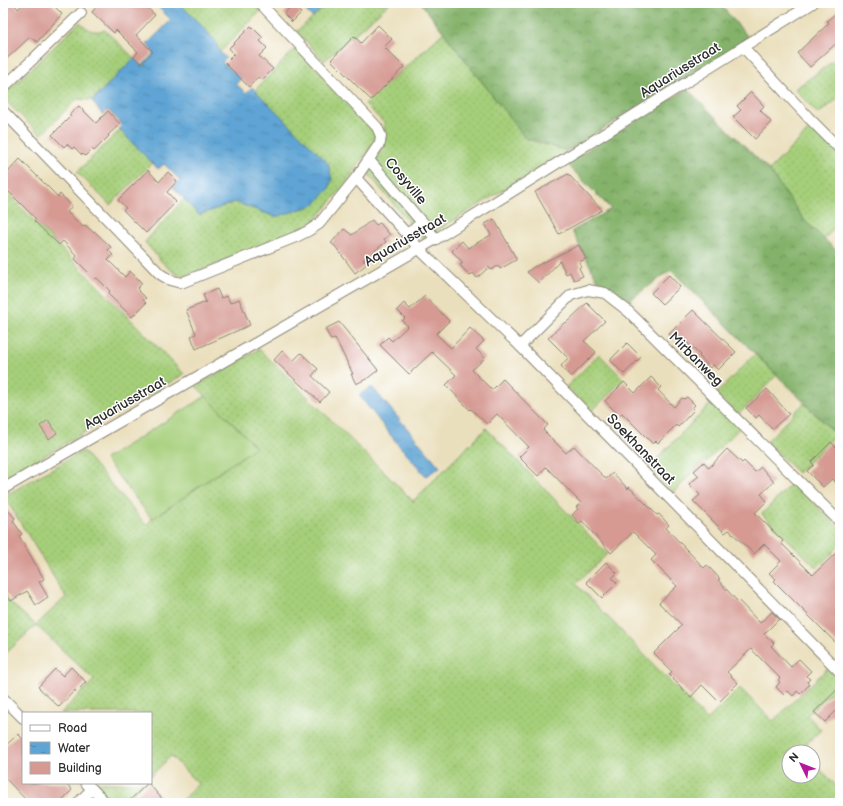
<svg xmlns="http://www.w3.org/2000/svg" width="843" height="806" font-family="'Balsamiq Sans',sans-serif">
	<defs>
		<pattern id="grass-dots" width="8" height="8" patternUnits="userSpaceOnUse"><rect width="8" height="8" fill="#a6cf7a"/><path d="M2 2h.1M6 6h.1" fill="none" stroke="#8fb26a" stroke-width="1.8" stroke-linecap="round"/></pattern>
		<pattern id="forest-crowns" width="20" height="18" patternUnits="userSpaceOnUse"><rect width="20" height="18" fill="#84b26a"/><path d="M2 6a3 3 0 1 1 6 0M12 15a3 3 0 1 1 6 0" fill="none" stroke="#6c9157"/></pattern>
		<pattern id="water-ripples" width="26" height="14" patternUnits="userSpaceOnUse"><rect width="26" height="14" fill="#5ea4d4"/><path d="M2 4q2-2 4 0t4 0M15 11q2-2 4 0t4 0" fill="none" stroke="#4e86ac"/></pattern>
	</defs>
	<rect width="100%" height="100%" fill="#fff"/>
	<filter id="ink" filterUnits="userSpaceOnUse"><feTurbulence type="fractalNoise" baseFrequency=".025" numOctaves="2"/><feDisplacementMap in="SourceGraphic" scale="8" xChannelSelector="R" yChannelSelector="G"/><feConvolveMatrix kernelMatrix="1 2 1 2 8 2 1 2 1" color-interpolation-filters="sRGB"/></filter>
	<filter id="wash" filterUnits="userSpaceOnUse"><feTurbulence type="fractalNoise" baseFrequency=".012" numOctaves="4" result="noise"/><feDisplacementMap in="SourceGraphic" scale="16" xChannelSelector="R" yChannelSelector="G"/><feGaussianBlur stdDeviation="0.9" result="paint"/><feColorMatrix in="noise" values="0 0 0 0 0 0 0 0 0 0 0 0 0 0 0 0 0 1.4 0 .05"/><feComposite in="paint" operator="in"/></filter>
	<g filter="url(#wash)">
		<rect width="100%" height="100%" fill="#eadfbc"/>
		<g fill="url(#grass-dots)" stroke="#687d52">
			<path d="M178,3H254L261,11L220,52L203,28Z"/>
			<path d="M329,3H390L324,61L297,31Z"/>
			<path d="M80,22C89,31 93,33 105,30L134,58L92,100L77,99L41,135L9,104L5,96L8,91Z"/>
			<path d="M444,32L525,138L567,151L423,239L366,171L385,145L384,123L365,104Z"/>
			<path d="M296,48L372,127L375,135L373,143L347,182L313,223L272,243L183,277C167,271 156,255 145,242L184,199L199,215L235,202L276,217L328,163L255,90Z"/>
			<path d="M840,56V97L818,114L795,89Z"/>
			<path d="M815,124L840,149V222L824,239L805,221L769,170Z"/>
			<path d="M120,130L152,163L110,205L77,172Z"/>
			<path d="M3,189L184,374L3,480Z"/>
			<path d="M259,349L413,501L486,428L607,554L576,584L707,720L740,688L773,721L830,666L840,676V684L807,715L821,730L801,749L803,752H789V776H813V762L840,789V803H179L198,784L171,756L151,776V713H61L94,680L36,625L3,656V604L7,600L36,625L66,597L4,496L83,451L146,525L152,519L256,447L196,386Z"/>
			<path d="M599,354L624,379L591,412L566,387Z"/>
			<path d="M755,354L777,375L738,415L716,394Z"/>
			<path d="M713,401L740,428L706,462L704,460L673,493L648,468Z"/>
			<path d="M804,403L836,434L798,473L766,442Z"/>
			<path d="M793,482L840,529V545L817,568L762,514Z"/>
			<path d="M94,783H144L124,803H113Z"/>
		</g>
		<g fill="url(#forest-crowns)" stroke="#586e4a">
			<path d="M421,3H719L749,38L567,151L525,138Z"/>
			<path d="M687,89L769,170L805,221L840,254V438L671,270L624,304L609,291L601,287L572,231L611,209L566,163Z"/>
		</g>
		<path fill="#a6cf7a" stroke="#687d52" d="M206,396L256,447L152,519L105,459Z"/>
		<g fill="url(#water-ripples)" stroke="#446880">
			<path d="M154,3H178C188,12 218,39 219,51L226,58L222,62L232,71L235,69L242,77L236,84L246,93L252,87L328,163L332,179L329,189L314,205L276,217L235,202L199,215L173,187L180,180L164,164L158,169L119,129L122,124L108,110L102,114L92,101L134,58L142,66L154,53L147,44L171,20Z"/>
			<path d="M299,3H329L312,17Z"/>
			<path d="M372,387L440,467L426,476L396,442L359,395Z"/>
		</g>
		<g id="blocks">
			<g fill="#d69a93">
				<path d="M7,3H13L18,9L24,3H51L62,14L37,42L30,37L3,62V7Z"/>
				<path d="M100,3H142L155,15L136,35L153,52L141,64L134,57L138,52L116,30L114,33L92,12Z"/>
				<path d="M292,5L301,13L292,22L284,14Z"/>
				<path d="M840,9V40L810,67L797,53L829,23L827,21Z"/>
				<path d="M378,25L392,39L384,47L404,67L371,100L331,60L354,36L361,43Z"/>
				<path d="M251,26L263,38L260,41L267,48L259,56L273,69L262,80L258,77L249,87L225,63L234,54L229,48Z"/>
				<path d="M751,92L764,106L760,110L771,122L755,139L733,117L741,110L737,106Z"/>
				<path d="M79,106L96,123L108,111L120,124L108,135L109,136L94,151L92,149L85,156L83,154L82,155L74,147L72,149L67,144L64,147L52,135L71,116L69,115Z"/>
				<path d="M20,159L58,197L60,194L72,206L67,212L83,227L85,225L93,232L94,231L111,247L108,250L113,255L108,260L125,277L130,271L142,283L137,289L146,298L143,300L146,303L132,317L108,294L110,291L97,278L95,279L75,259L77,256L63,241L59,245L34,221L36,219L3,186V167L8,172Z"/>
				<path d="M148,170L159,182L168,172L177,181L167,192L176,202L146,233L123,210L126,208L118,200Z"/>
				<path d="M568,174L602,210L559,234L535,192Z"/>
				<path d="M494,219L516,258V260L500,269L498,266L491,270L489,267L477,278L473,273L470,276L460,265L463,263L452,251L462,241L468,248L491,235L485,224Z"/>
				<path d="M372,220L376,225L380,223L390,235L384,239L386,242L363,260L367,264L355,273L335,246L331,243L344,229L352,235Z"/>
				<path d="M579,245L586,259L579,262L581,266L579,268L583,276L574,280L570,272L566,274L560,261L539,283L527,272L532,268Z"/>
				<path d="M669,275L680,287L662,304L651,293Z"/>
				<path d="M217,289L221,298L227,296L230,303L239,299L250,325L196,349L191,336L196,334L186,310L206,302L203,295Z"/>
				<path d="M425,296L449,321L436,334L451,348L470,328L484,341L476,349L485,358L472,370L492,390L503,379L548,425L543,430L566,453L574,446L606,479L613,473L628,489L629,487L657,515L659,514L669,525L666,528L704,568L707,565L720,579L718,580L737,601L738,600L760,623L772,612L779,619L764,634L774,643L771,646L791,667L799,659L811,671L806,676L810,679L807,682L809,685L800,694L797,691L793,696L788,691L784,695L776,687L780,682L778,680L780,678L751,649L727,672L738,683L719,702L702,685L691,697L669,675L672,672L654,653L682,625L659,603L677,586L651,560L656,555L633,532L611,553L582,521L579,523L572,515L578,509L576,507L581,503L546,467L538,476L519,457L529,447L497,414L487,424L471,409L470,410L446,385L456,375L432,352L409,374L380,345L388,337L392,341L408,326L402,321L405,318L397,310L404,303L410,309Z"/>
				<path d="M587,303L605,321L584,341L596,352L571,377L561,366L568,358L548,338L565,322L566,323Z"/>
				<path d="M693,310L736,352L718,370L713,365L710,368L699,356L700,355L684,340L680,345L669,334Z"/>
				<path d="M339,322L378,370L368,378L356,384L351,374H353L335,338L331,340L325,329Z"/>
				<path d="M627,343L641,357L624,374L610,360Z"/>
				<path d="M282,351L293,361L301,353L318,369L312,376L329,392L320,402L302,385V386L274,360Z"/>
				<path d="M651,377L661,387L658,390L674,407L682,398L684,399L687,397L695,405L692,408L694,410L678,427L676,425L658,443L656,441L653,444L622,413L619,415L605,401L624,382L635,393Z"/>
				<path d="M767,389L789,414L772,429L759,415L756,418L746,408Z"/>
				<path d="M48,420L57,433L49,439L40,426Z"/>
				<path d="M831,442L840,451V487L832,479L823,487L807,471L814,465L811,462Z"/>
				<path d="M727,449L742,463L744,461L755,472L761,467L774,482L761,494L767,501L755,513L783,541L781,543L813,575L840,549V647L774,581L776,579L769,573L781,561L764,544L754,554L729,530L725,533L693,501L700,495L689,484L699,476L694,471L704,462L709,468Z"/>
				<path d="M3,505L15,518L13,521L22,534L19,536L44,579L39,582L48,597L36,605L27,591L11,601L3,588Z"/>
				<path d="M606,562L617,573L612,578L617,583L602,598L586,582Z"/>
				<path d="M71,667L86,682L76,692L75,690L59,707L38,687L55,669L63,676Z"/>
				<path d="M840,687V707L825,722L814,712Z"/>
				<path d="M18,734L23,739V783H66L72,790L59,803H29L3,776V748Z"/>
				<path d="M148,783L166,803H127Z"/>
			</g>
		</g>
	</g>
	<g filter="url(#ink)">
		<use href="#blocks" fill-opacity="0" stroke="#8a8574" stroke-width="1"/>
		<g fill="none" stroke-linecap="round" stroke-linejoin="round">
			<g stroke="#8a8574" stroke-width="12">
				<g id="minor">
					<path d="M743,47L808,117L840,149"/>
					<path d="M3,88L81,13"/>
					<path d="M3,111L160,274L170,280L181,283L298,236L308,231L319,224L356,178L380,143L381,136L377,127L260,3"/>
					<path d="M369,160L436,239"/>
					<path d="M356,178L407,234L419,249L520,346L840,672"/>
					<path d="M407,234L423,222"/>
					<path d="M520,346L571,295L588,290L605,293L628,311L840,522"/>
					<path d="M3,489L436,239L813,3"/>
					<path d="M3,698L23,718"/>
					<path d="M86,783L106,803"/>
					<path d="M78,803L92,789"/>
				</g>
			</g>
			<use href="#minor" stroke="#fff" stroke-width="10"/>
		</g>
	</g>
	<g text-anchor="middle" dominant-baseline="central" stroke-width="3" stroke-linejoin="round" paint-order="stroke">
		<g font-size="14" fill="#2b2b2b" stroke="#fff">
			<text transform="translate(680 70) rotate(-32)">Aquariusstraat</text>
			<text transform="translate(406 181) rotate(50)">Cosyville</text>
			<text transform="translate(405 240) rotate(-30)">Aquariusstraat</text>
			<text transform="translate(696 359) rotate(45)">Mirbanweg</text>
			<text transform="translate(125 403) rotate(-30)">Aquariusstraat</text>
			<text transform="translate(641 449) rotate(46)">Soekhanstraat</text>
		</g>
	</g>
	<rect width="843" height="806" fill="none" stroke="#fff" stroke-width="16"/>
	<rect x="22" y="712" width="130" height="72" fill="#ffffff" stroke="#aaaaaa"/>
	<rect x="30" y="725" width="20" height="6" fill="#ffffff" stroke="#aaaaaa"/>
	<text x="58" y="732" font-size="12" fill="#2b2b2b">Road</text>
	<rect x="30" y="742" width="20" height="12" fill="url(#water-ripples)" stroke="#aaaaaa"/>
	<text x="58" y="752" font-size="12" fill="#2b2b2b">Water</text>
	<rect x="30" y="762" width="20" height="12" fill="#d69a93" stroke="#aaaaaa"/>
	<text x="58" y="772" font-size="12" fill="#2b2b2b">Building</text>
	<g transform="translate(801 764) rotate(313)"><circle r="19" fill="#ffffff" stroke="#aaaaaa"/>
	<path d="M0-3L7 15L0 10L-7 15Z" fill="#b5179e"/>
	<text y="-6" font-size="11" font-weight="bold" text-anchor="middle" fill="#2b2b2b">N</text>
	</g>
</svg>
